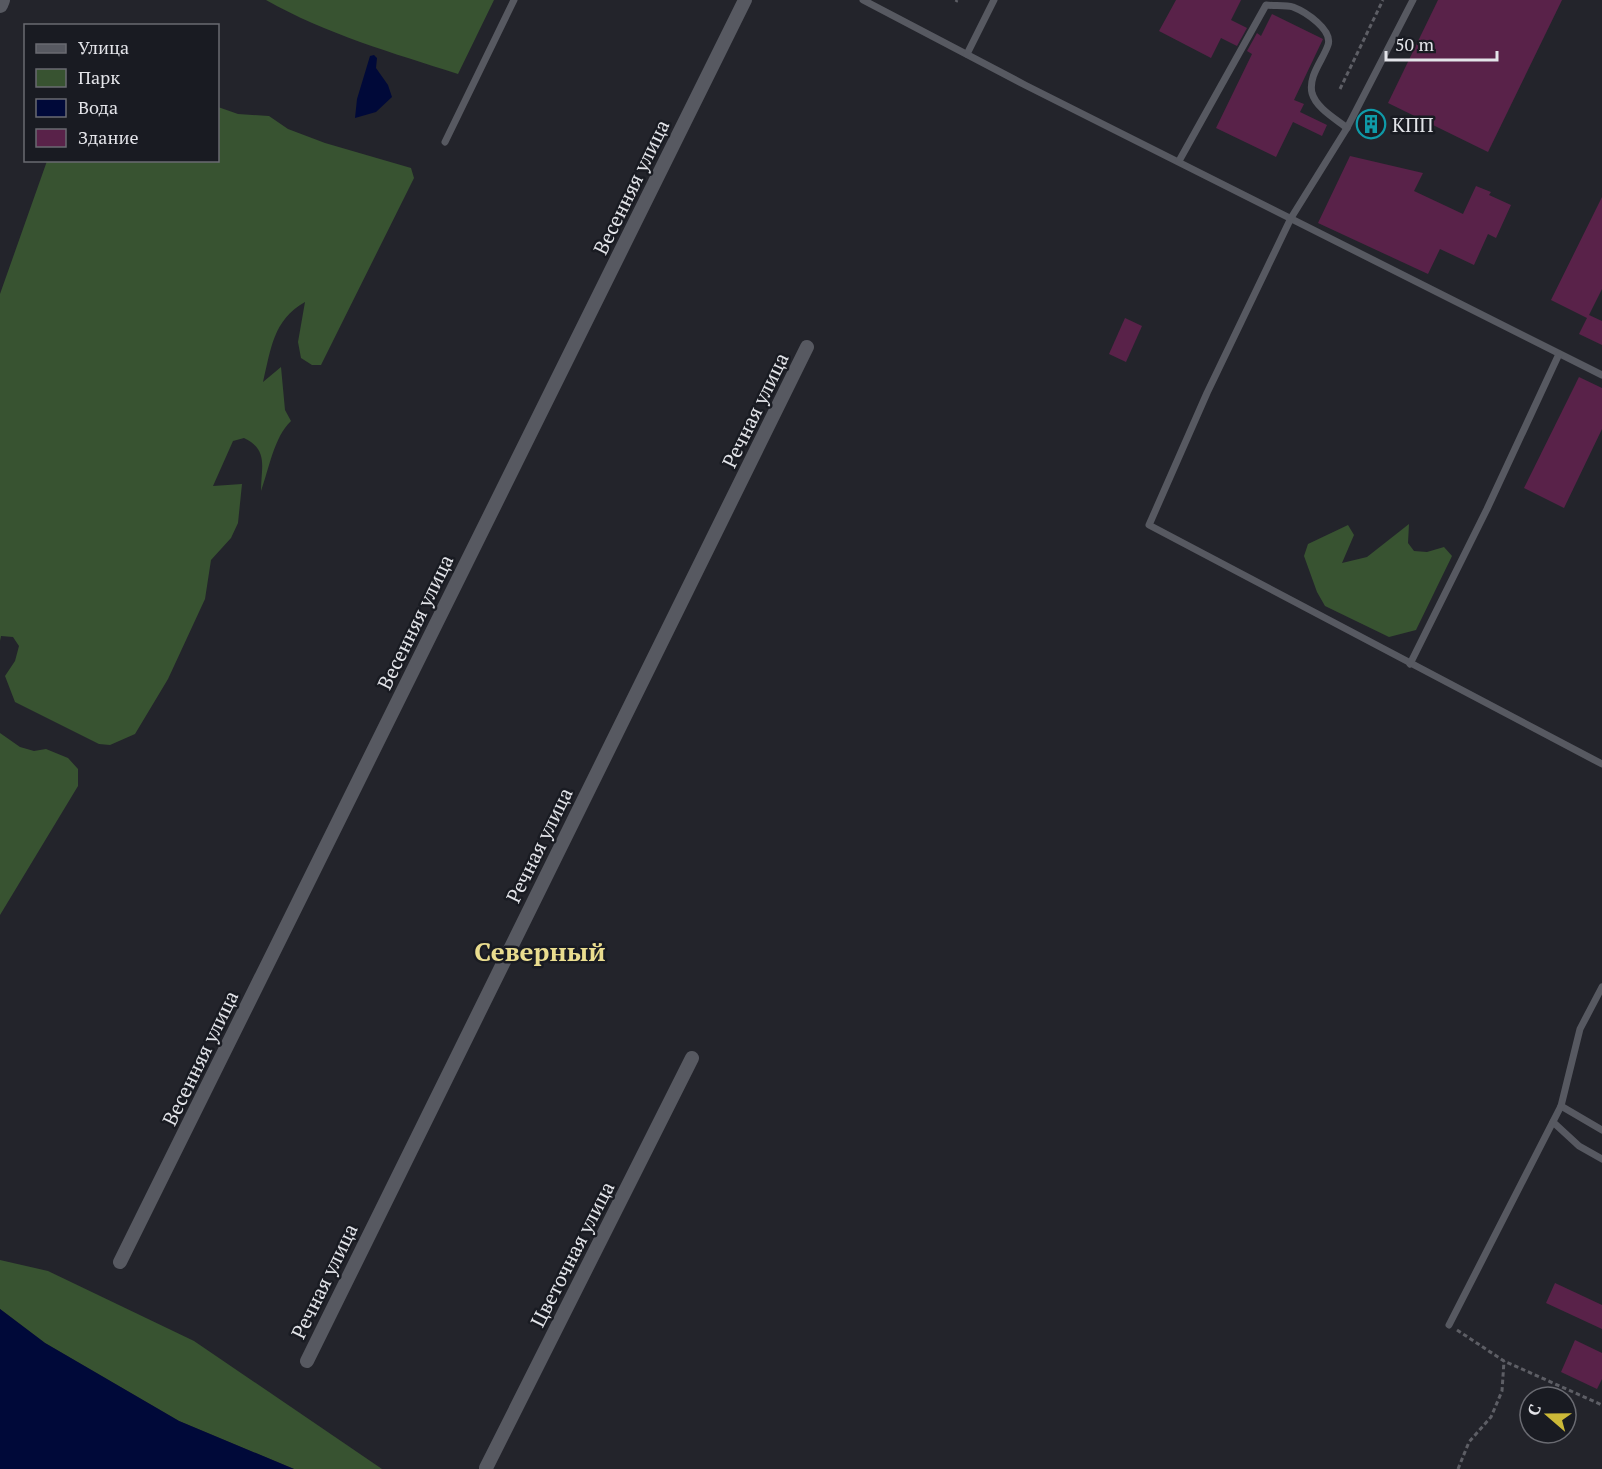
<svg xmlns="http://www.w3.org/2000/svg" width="1602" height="1469" font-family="'PT Serif',serif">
	<rect width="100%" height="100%" fill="#23242b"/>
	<g fill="#385331">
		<path d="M266,0H494L458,74C393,53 326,34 266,0Z"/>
		<path d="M218,107L238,114L269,116L288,129L325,143L411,168L414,178L321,365H312L301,358L298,342L305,302C273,320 271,349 263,382L281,367L285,410L291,421C274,437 269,469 261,491C261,467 269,450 244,438L233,441L213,486L242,484L238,523L231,538L211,560L205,599L168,679L135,734L110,745L99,744L15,702L5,676L15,661L19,646L13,637L1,636L0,641V294L47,161L218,160Z"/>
		<path d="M1409,524L1408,543L1414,551L1427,552L1444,547L1452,556L1416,630L1389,637L1325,606L1317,592L1304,556L1308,544L1348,525L1354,535L1342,563L1367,557Z"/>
		<path d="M0,733L20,747L34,751L46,749L68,758L78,769V786L0,915Z"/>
		<path d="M0,1260L48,1271L194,1341L382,1469H294L179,1421L45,1343L0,1309Z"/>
	</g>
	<g fill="#000939">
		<path d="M374,55L377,58L376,68L388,85L392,97L376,112L355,118L357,99L370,56Z"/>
		<path d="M0,1309L45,1343L179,1421L294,1469H0Z"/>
	</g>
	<g fill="#592249">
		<path d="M1176,0H1241L1231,20L1247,28L1237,46L1221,38L1211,58L1159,31Z"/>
		<path d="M1438,0H1562L1488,152L1388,103Z"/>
		<path d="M1272,14L1323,39L1294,100L1304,104L1300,112L1327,125L1322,136L1293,122L1276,157L1216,128L1252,54L1247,51L1257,33L1261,36Z"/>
		<path d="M1365,115L1377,120L1372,131L1360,125Z"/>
		<path d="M1350,156L1423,173L1414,191L1463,214L1476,186L1491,192L1489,195L1511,205L1496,238L1488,234L1474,265L1440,249L1428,274L1318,223Z"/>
		<path d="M1602,197V289L1589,315L1602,321V345L1579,334L1587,318L1551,300Z"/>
		<path d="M1125,318L1142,326L1126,362L1109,354Z"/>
		<path d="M1579,377L1602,388V429L1564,508L1524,488Z"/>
		<path d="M1555,1283L1602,1305V1329L1546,1303Z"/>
		<path d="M1575,1340L1602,1353V1379L1597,1389L1561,1372Z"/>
	</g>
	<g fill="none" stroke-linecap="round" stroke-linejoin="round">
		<g stroke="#5d5e65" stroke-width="3" stroke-dasharray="4.5 3" stroke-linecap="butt">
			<path d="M956,2L957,0"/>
			<path d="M1340,89L1383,0"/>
			<path d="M1457,1330L1504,1361L1602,1405"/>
			<path d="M1458,1469L1469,1442L1491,1417L1502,1391L1504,1361"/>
		</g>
		<g stroke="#575961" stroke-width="7">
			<path d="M863,0L1025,85L1602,375"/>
			<path d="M1413,0L1347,128L1291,218L1207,393L1149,525L1602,764"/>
			<path d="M967,54L994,0"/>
			<path d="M445,142L514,0"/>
			<path d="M1179,161L1266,5C1274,6 1286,5 1293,7C1306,12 1333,30 1328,45C1323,60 1308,76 1312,93C1316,108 1336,119 1347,128"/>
			<path d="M1410,664L1487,509L1559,354"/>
			<path d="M1561,1106L1602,1130"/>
			<path d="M1553,1122L1579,1146L1602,1159"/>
			<path d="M1449,1325L1561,1106L1580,1029L1602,987"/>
		</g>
		<g stroke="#575961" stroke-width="14">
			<path d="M120,1262L745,0"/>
			<path d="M307,1361L807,347"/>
			<path d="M486,1468L692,1058"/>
		</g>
		<path stroke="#575961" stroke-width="16" d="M0,5L2,0"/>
	</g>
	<defs>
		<g id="building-ring" transform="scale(1.5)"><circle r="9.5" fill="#191b22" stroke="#0f9aa8" stroke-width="1.5"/><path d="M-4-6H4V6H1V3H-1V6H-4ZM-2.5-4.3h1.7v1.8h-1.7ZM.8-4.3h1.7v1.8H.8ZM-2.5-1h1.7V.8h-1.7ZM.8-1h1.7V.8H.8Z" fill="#0f9aa8"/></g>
	</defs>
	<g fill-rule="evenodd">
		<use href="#building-ring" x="1371" y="124"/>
	</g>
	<g text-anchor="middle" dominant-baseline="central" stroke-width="5" stroke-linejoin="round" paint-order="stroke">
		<g font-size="20" fill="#e3e4e9" stroke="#191b22" text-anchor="start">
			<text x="1392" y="124">КПП</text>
		</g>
		<g font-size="20" fill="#e3e4e9" stroke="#191b22">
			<text transform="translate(631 187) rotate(-64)">Весенняя улица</text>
			<text transform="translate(755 410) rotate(-64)">Речная улица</text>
			<text transform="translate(415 622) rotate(-64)">Весенняя улица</text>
			<text transform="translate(539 845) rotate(-64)">Речная улица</text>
			<text transform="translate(200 1058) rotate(-64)">Весенняя улица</text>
			<text transform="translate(572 1254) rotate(-63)">Цветочная улица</text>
			<text transform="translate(324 1281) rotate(-64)">Речная улица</text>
		</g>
		<g font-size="26" font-weight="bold" fill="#eadd8f" stroke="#191b22">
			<text x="540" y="951">Северный</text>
		</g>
	</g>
	<rect x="24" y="24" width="195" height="138" fill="#191b22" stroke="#6a6b72" stroke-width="1.5"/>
	<rect x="36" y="44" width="30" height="9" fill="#575961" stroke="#6a6b72" stroke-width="1.5"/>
	<text x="78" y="54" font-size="18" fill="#e3e4e9">Улица</text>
	<rect x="36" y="69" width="30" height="18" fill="#385331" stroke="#6a6b72" stroke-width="1.5"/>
	<text x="78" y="84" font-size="18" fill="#e3e4e9">Парк</text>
	<rect x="36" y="99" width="30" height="18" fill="#000939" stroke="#6a6b72" stroke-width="1.5"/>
	<text x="78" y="114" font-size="18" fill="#e3e4e9">Вода</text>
	<rect x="36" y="129" width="30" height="18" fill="#592249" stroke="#6a6b72" stroke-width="1.5"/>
	<text x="78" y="144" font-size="18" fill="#e3e4e9">Здание</text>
	<g transform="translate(1548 1415) rotate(290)"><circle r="28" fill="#191b22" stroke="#6a6b72" stroke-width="1.5"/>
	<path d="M0-4.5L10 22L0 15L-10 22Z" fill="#ccb938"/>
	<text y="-9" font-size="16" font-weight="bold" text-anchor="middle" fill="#e3e4e9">С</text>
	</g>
	<path d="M1386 51v9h111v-9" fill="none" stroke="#e3e4e9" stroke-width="3"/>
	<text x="1395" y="51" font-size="18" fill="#e3e4e9" stroke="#191b22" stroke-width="4.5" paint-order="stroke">50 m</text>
</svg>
